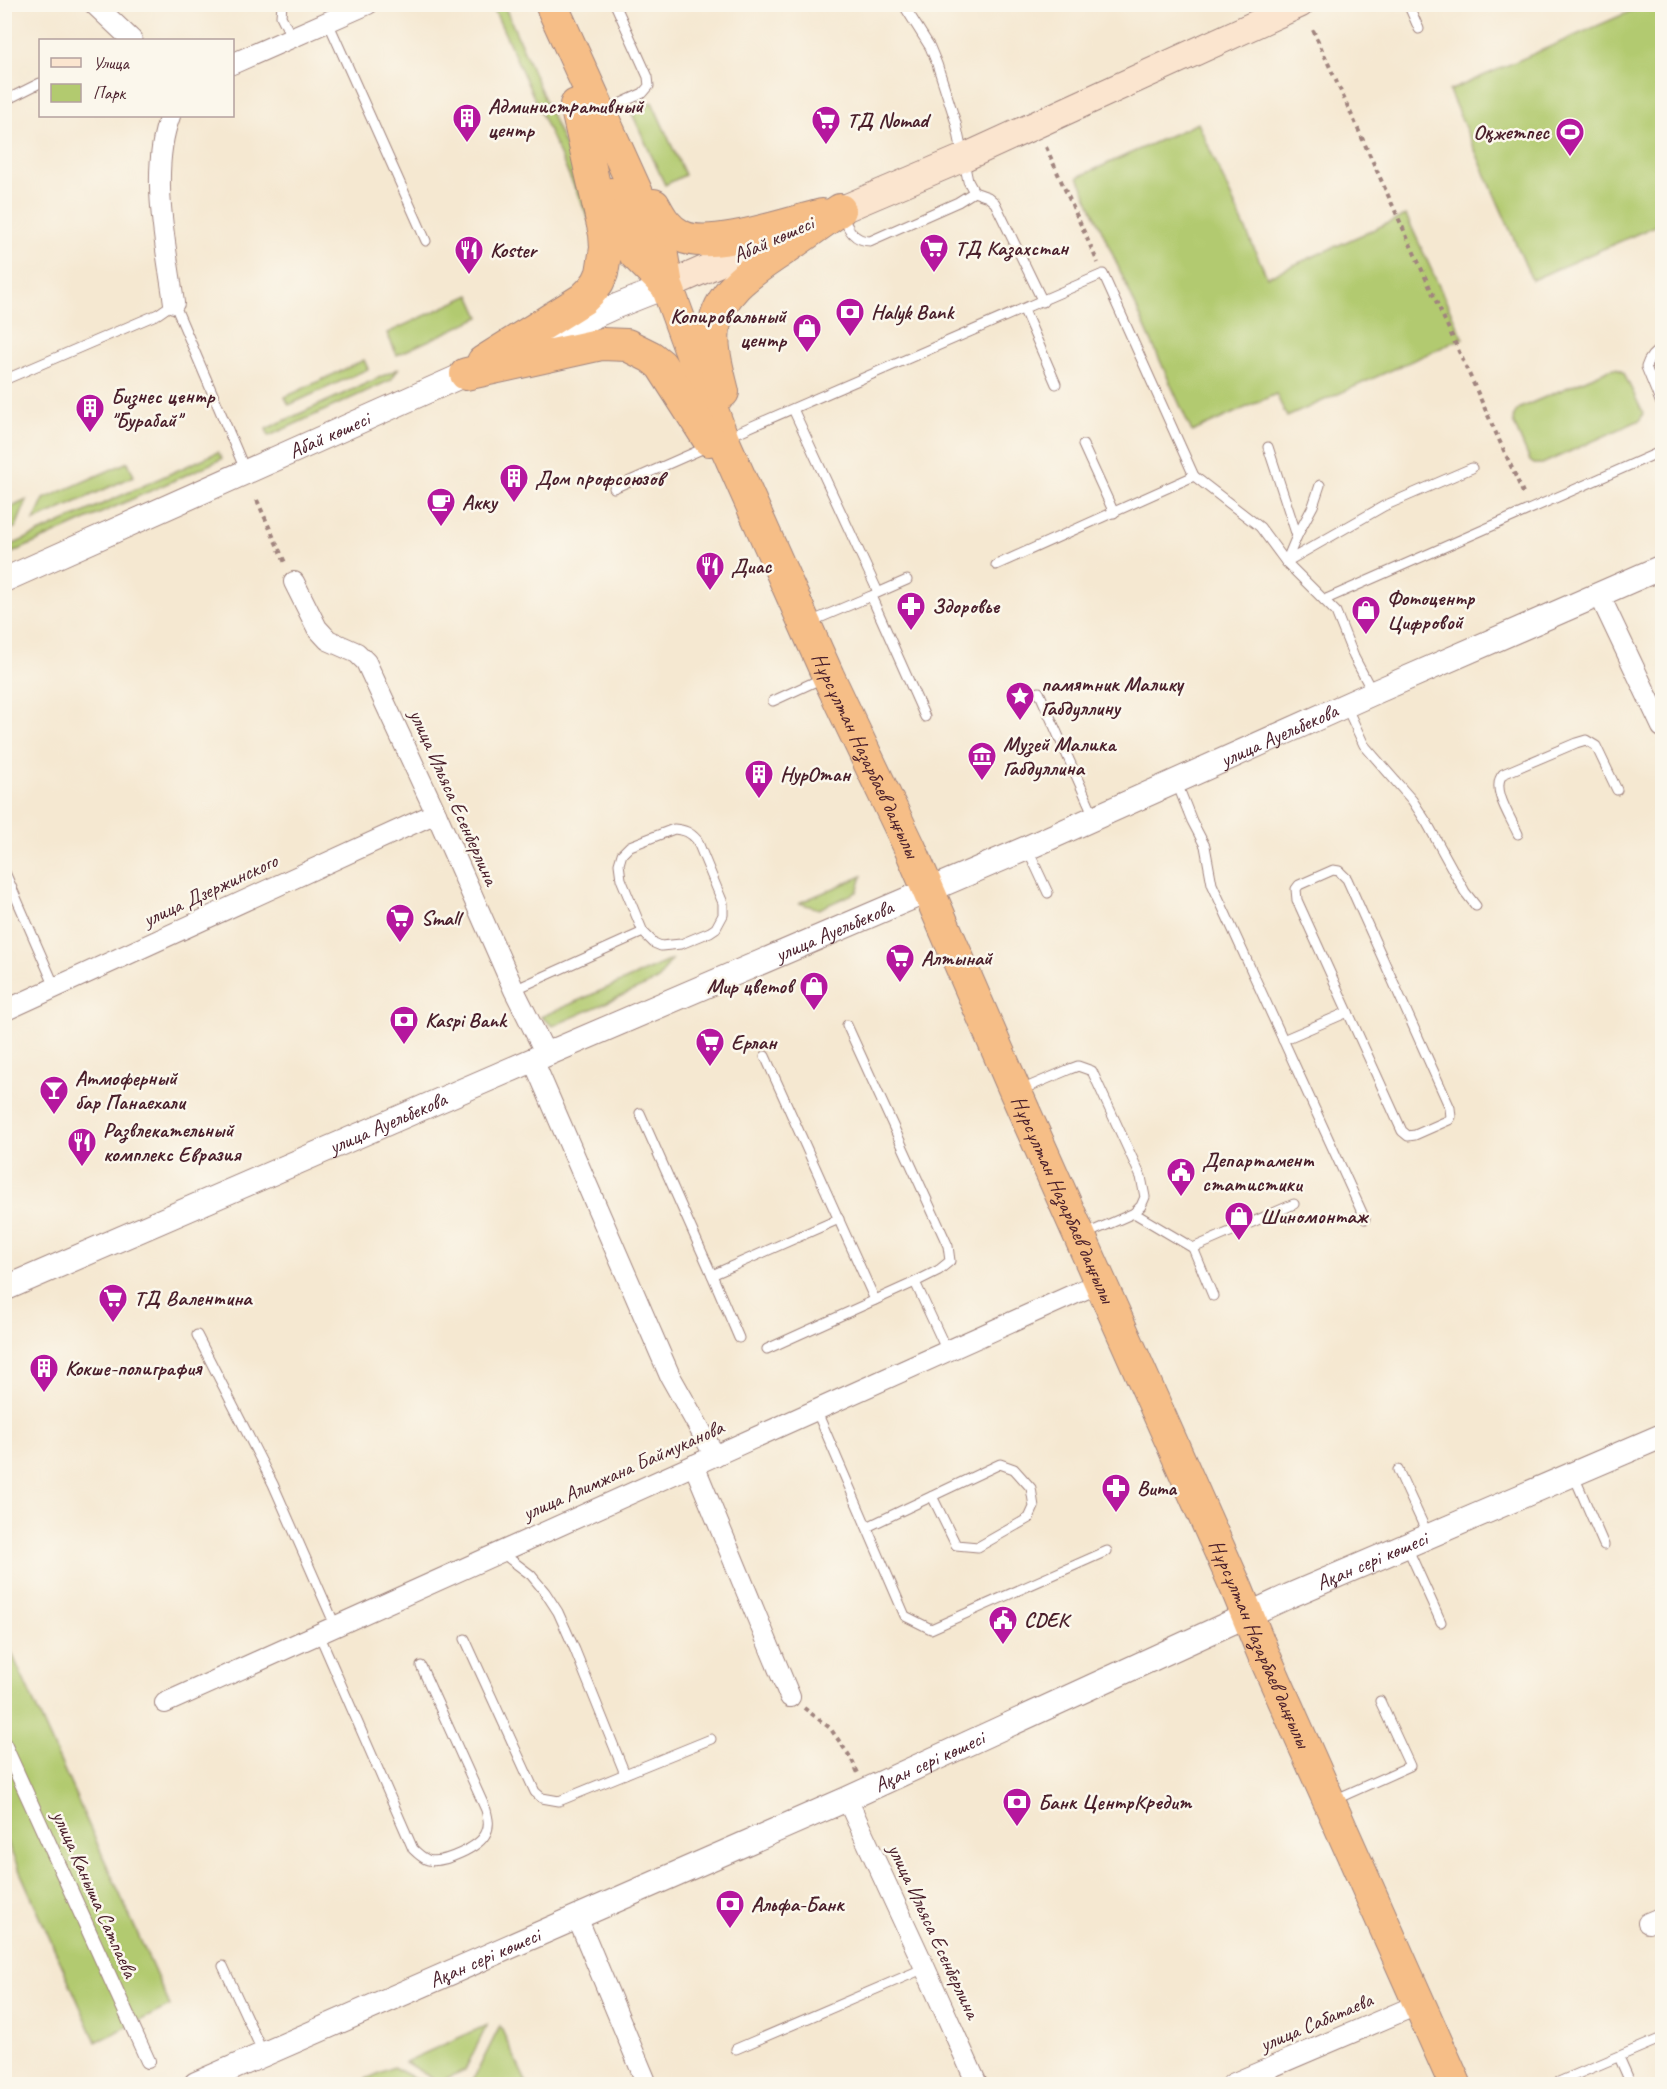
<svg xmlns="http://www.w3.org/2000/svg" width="1667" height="2089" font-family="Caveat,sans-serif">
	<rect width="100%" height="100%" fill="#fbf7ec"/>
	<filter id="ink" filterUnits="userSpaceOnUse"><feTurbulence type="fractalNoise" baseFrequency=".0167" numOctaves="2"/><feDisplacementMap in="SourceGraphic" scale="12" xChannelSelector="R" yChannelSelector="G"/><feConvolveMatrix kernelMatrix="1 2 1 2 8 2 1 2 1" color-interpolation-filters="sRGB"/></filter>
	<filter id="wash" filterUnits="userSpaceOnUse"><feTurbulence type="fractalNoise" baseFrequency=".008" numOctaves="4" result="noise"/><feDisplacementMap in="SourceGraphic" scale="24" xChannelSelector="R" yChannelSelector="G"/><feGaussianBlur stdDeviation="1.35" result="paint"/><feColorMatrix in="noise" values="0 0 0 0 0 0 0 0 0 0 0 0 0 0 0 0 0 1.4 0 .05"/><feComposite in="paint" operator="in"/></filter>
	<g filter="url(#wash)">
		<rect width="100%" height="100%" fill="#f5e8d1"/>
		<g fill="#b2ca6f" stroke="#7e744d" stroke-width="1.5">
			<path d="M1647,4L1662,5V223L1532,280L1449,91Z"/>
			<path d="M492,5H504L588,200L591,224Z"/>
			<path d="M652,102L685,175L665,185L631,111Z"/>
			<path d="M1198,123L1267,277L1406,215L1463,338L1287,417L1276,394L1192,432L1078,177Z"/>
			<path d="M470,295L480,317L397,355L387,333Z"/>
			<path d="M364,360L368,369L289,405L285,397Z"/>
			<path d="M1616,368L1624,373L1626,378L1643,413L1640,420L1542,464H1534L1530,461L1514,424C1512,417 1514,413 1520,408L1610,369Z"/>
			<path d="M398,369L391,380L269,436L266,429Z"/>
			<path d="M218,452L222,459L5,556V548Z"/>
			<path d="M128,462L134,476L34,521L44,499Z"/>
			<path d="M27,500L16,527L5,532V510Z"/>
			<path d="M862,876L857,892L819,909L799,903Z"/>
			<path d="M671,960L658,980L553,1026L541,1017Z"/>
			<path d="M4,1636L170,2006L96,2042L5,1838Z"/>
			<path d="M487,2025L465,2070L438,2082L405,2062Z"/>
			<path d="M500,2026L527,2084H471Z"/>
			<path d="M393,2067L426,2084H369L366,2079Z"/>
		</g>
	</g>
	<g filter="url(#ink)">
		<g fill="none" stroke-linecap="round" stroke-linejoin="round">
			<g stroke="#a0847e" stroke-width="11">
				<g id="service">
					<path d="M282,4L281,16L292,38"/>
					<path d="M903,4L930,47L937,64L956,123L968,181L974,192L988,197L995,203L1043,302"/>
					<path d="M1408,4L1419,29"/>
					<path d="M328,22L426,241"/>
					<path d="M4,101L40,83"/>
					<path d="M604,111L643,93L649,86L648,77L615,4"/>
					<path d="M842,215C848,228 853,241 870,241L958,202L974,192"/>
					<path d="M1024,310L1056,384"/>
					<path d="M1662,348C1654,352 1649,357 1646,367L1662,406"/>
					<path d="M4,380L158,314L174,303L246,472"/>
					<path d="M793,409L878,592"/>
					<path d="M734,434L1103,274L1194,476"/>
					<path d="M1083,445L1114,513"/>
					<path d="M1268,447L1297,536L1286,562L1384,506L1472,468"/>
					<path d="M614,488L709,446"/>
					<path d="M1297,536L1313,506L1320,485"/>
					<path d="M996,565L1194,476L1260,527L1286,562L1336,612L1354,657L1373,693"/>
					<path d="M873,595L907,580"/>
					<path d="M1324,600L1662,451"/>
					<path d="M810,622L871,596L925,717"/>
					<path d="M1039,692L1094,816"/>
					<path d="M773,701L823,678"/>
					<path d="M1346,706L1364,745L1412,800L1427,823L1465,892L1476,906"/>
					<path d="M1176,781L1192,821L1205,846L1212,884L1365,1219"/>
					<path d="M674,829C685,830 690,832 697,840L723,903V915L716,928L710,932L681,944L661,946L654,943L643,932L621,879L619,864L622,854L630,846Z"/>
					<path d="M1518,834C1511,818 1490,788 1503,774L1576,743L1586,740L1596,746L1617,790"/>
					<path d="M1028,850L1048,893"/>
					<path d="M4,870L55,987"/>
					<path d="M1333,870L1339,871L1347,879L1450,1108L1451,1117L1449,1120L1415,1135L1408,1136L1402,1131L1297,900L1296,889L1299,885Z"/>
					<path d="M514,990L643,932"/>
					<path d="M847,1025L948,1246L950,1261L939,1270L915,1282L947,1351"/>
					<path d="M1283,1040L1348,1012"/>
					<path d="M765,1056L875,1300"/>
					<path d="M1021,1090L1070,1069L1078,1066L1092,1071L1141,1177L1145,1197L1141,1206L1134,1213L1084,1235"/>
					<path d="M640,1113L712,1275L839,1219"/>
					<path d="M1134,1213L1193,1248L1213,1296"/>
					<path d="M1193,1248L1294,1204"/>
					<path d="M712,1275L739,1338"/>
					<path d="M197,1335L273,1484L335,1625"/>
					<path d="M767,1349L915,1282"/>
					<path d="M817,1412L905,1616L931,1629L1107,1551"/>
					<path d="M1398,1470L1428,1535"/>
					<path d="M1574,1476L1604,1545"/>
					<path d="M867,1527L1000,1464L1014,1469L1031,1488L1034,1507L1029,1518L978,1547L956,1545L932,1496"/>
					<path d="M1407,1547L1441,1622"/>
					<path d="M319,1634L413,1849C417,1853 422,1858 428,1860C443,1864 480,1847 486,1833C490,1826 488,1818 486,1810L421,1666"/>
					<path d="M465,1639L535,1792L542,1798L559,1801L625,1774L575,1650L558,1612L545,1592L531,1575L502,1553"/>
					<path d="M625,1774L711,1739"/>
					<path d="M1334,1800L1410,1766L1380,1701"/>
					<path d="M223,1966L263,2053"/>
					<path d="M736,2049L925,1968"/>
					<path d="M1619,2057L1631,2084"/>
					<path d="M1554,2084L1662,2038"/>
				</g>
			</g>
			<g stroke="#a0847e" stroke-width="16">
				<path id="pedestrian" d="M4,1744L148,2061"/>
			</g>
			<g stroke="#a0847e" stroke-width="22">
				<g id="minor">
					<path d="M94,4L132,40"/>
					<path d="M232,64L368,4"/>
					<path d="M170,116C149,171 166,246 174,303"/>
					<path d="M294,582L317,628L328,640L357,653L366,662L436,813L514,990L546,1054"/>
					<path d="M1599,594L1662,727"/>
					<path d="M4,1011L436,813"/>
					<path d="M533,1060L670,1376L715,1456"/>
					<path d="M694,1465L790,1697"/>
					<path d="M165,1703C477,1562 790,1424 1101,1282"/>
					<path d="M847,1799L925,1968L977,2084"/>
					<path d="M577,1917L647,2084"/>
					<path d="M1648,1923L1662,1917"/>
					<path d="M1232,2084L1419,2004"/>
				</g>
			</g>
			<g stroke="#a0847e" stroke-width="26">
				<g id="tertiary">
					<path d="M535,343L614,307L667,286"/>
					<path id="s1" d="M4,580L481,367"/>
					<path id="s2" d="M4,1289L533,1060L1027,848L1373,693L1662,567"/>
					<path id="s3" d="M196,2084L847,1799L1289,1596L1662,1436"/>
				</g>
			</g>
			<g stroke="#a0847e" stroke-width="29">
				<g id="secondary">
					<path d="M822,218L963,158L1300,4"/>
					<path d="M667,286L778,237"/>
				</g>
			</g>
			<g stroke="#a0847e" stroke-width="34">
				<g id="trunk">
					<path id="s4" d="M551,4L660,244L667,286L723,440L828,676L910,848L1016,1093L1236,1587L1263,1653L1455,2084"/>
					<path d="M611,194L635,254L667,286"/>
					<path d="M654,205C661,218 667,229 681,236C709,251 789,223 822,215"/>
					<path d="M483,362L583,299L592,290L598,282L602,273L606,248L605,234L576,105"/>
					<path d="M466,374L602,344L627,345L651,357L661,365L709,440"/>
					<path d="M723,392C718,371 711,349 714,328C719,290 754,270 783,250C802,237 821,223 840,210"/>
				</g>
			</g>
			<g stroke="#a0847e" stroke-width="4" stroke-dasharray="4.5 4.5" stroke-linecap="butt">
				<path d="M1313,30L1525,497"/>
				<path d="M1046,147L1098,263"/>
				<path d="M257,500L286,565"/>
				<path d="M804,1708L830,1728L851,1758L858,1773"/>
			</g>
			<use href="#service" stroke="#fff" stroke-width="9"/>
			<use href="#pedestrian" stroke="#fff" stroke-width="14"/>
			<use href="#minor" stroke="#fff" stroke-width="20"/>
			<use href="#tertiary" stroke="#fff" stroke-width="24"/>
			<use href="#secondary" stroke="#fbe5cf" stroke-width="27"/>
			<use href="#trunk" stroke="#f6be87" stroke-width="32"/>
		</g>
	</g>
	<defs>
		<g id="building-pin" transform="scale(1.5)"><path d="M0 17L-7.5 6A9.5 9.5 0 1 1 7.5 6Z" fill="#b5179e" stroke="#fbf7ec"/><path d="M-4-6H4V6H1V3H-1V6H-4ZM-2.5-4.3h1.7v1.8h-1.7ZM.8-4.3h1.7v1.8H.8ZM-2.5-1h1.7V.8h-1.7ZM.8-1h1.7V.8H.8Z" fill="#fff"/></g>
		<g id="supermarket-pin" transform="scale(1.5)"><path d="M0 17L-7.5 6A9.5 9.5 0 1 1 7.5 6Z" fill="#b5179e" stroke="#fbf7ec"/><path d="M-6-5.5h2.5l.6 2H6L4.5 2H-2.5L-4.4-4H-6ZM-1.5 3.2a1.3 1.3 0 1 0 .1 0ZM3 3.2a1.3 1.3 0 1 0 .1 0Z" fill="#fff"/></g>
		<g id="stadium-pin" transform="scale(1.5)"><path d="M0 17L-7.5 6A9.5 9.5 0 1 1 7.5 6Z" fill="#b5179e" stroke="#fbf7ec"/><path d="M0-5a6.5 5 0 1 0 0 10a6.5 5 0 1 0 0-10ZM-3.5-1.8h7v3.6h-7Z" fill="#fff"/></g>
		<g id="restaurant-pin" transform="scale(1.5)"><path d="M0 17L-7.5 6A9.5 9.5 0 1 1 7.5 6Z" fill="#b5179e" stroke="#fbf7ec"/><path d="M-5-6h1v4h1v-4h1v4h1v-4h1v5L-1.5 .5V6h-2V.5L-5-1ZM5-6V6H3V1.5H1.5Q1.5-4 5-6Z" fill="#fff"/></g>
		<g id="bank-pin" transform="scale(1.5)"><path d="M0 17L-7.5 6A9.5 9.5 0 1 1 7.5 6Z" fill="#b5179e" stroke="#fbf7ec"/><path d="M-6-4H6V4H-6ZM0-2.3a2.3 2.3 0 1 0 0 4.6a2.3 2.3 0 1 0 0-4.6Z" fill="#fff"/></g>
		<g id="shop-pin" transform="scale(1.5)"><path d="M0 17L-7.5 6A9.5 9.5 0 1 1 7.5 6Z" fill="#b5179e" stroke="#fbf7ec"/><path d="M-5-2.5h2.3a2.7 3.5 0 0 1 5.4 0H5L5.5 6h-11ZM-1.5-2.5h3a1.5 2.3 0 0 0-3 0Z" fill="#fff"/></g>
		<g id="cafe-pin" transform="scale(1.5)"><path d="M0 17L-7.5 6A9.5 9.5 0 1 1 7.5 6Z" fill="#b5179e" stroke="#fbf7ec"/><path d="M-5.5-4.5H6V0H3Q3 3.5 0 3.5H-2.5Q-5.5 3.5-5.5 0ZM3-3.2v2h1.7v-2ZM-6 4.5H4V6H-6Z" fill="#fff"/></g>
		<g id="pharmacy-pin" transform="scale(1.5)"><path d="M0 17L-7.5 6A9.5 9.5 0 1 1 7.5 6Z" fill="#b5179e" stroke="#fbf7ec"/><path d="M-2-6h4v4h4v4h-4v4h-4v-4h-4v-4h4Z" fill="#fff"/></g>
		<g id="sight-pin" transform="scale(1.5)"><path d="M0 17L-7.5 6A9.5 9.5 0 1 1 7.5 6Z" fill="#b5179e" stroke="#fbf7ec"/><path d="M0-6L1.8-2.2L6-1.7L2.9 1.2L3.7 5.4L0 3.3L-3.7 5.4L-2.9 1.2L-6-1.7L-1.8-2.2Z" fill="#fff"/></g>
		<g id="museum-pin" transform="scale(1.5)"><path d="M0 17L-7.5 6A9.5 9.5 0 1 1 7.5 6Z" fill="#b5179e" stroke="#fbf7ec"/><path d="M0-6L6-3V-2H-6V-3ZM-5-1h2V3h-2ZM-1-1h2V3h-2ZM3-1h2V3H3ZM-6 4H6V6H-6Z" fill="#fff"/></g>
		<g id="bar-pin" transform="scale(1.5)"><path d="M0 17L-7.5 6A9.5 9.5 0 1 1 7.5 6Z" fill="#b5179e" stroke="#fbf7ec"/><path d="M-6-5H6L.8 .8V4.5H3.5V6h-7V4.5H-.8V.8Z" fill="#fff"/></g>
		<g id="civic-pin" transform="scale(1.5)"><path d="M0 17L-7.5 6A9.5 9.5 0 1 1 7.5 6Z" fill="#b5179e" stroke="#fbf7ec"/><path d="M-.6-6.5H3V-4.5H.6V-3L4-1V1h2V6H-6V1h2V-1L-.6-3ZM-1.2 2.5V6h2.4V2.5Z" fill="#fff"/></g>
	</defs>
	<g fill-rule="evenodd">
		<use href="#building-pin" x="467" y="118"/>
		<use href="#supermarket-pin" x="826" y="120"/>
		<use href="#stadium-pin" x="1570" y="132"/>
		<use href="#supermarket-pin" x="934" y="248"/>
		<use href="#restaurant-pin" x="469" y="250"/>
		<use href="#bank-pin" x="850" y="312"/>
		<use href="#shop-pin" x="807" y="328"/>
		<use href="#building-pin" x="90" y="408"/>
		<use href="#building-pin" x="514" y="478"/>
		<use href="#cafe-pin" x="441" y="502"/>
		<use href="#restaurant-pin" x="710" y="566"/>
		<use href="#pharmacy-pin" x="911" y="606"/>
		<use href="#shop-pin" x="1366" y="610"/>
		<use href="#sight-pin" x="1020" y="696"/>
		<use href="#museum-pin" x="982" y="756"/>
		<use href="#building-pin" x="759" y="774"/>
		<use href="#supermarket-pin" x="400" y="918"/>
		<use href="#supermarket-pin" x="900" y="958"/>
		<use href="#shop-pin" x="814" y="986"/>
		<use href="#bank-pin" x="404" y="1020"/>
		<use href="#supermarket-pin" x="710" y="1042"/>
		<use href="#bar-pin" x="54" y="1090"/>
		<use href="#restaurant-pin" x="82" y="1142"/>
		<use href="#civic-pin" x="1181" y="1172"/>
		<use href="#shop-pin" x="1239" y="1216"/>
		<use href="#supermarket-pin" x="113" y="1298"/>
		<use href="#building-pin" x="44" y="1368"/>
		<use href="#pharmacy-pin" x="1116" y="1488"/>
		<use href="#civic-pin" x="1003" y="1620"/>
		<use href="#bank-pin" x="1017" y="1802"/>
		<use href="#bank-pin" x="730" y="1904"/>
	</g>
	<g text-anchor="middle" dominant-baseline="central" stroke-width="5" stroke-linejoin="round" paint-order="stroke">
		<g font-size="21" font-weight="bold" fill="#4a1f2b" stroke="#fbf7ec" text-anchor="start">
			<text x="488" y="106">Административный<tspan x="488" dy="24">центр</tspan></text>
			<text x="847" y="120">ТД Nomad</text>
			<text x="1549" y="132" text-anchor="end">Оқжетпес</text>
			<text x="955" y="248">ТД Казахстан</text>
			<text x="490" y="250">Koster</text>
			<text x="871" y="312">Halyk Bank</text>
			<text x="786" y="316" text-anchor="end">Копировальный<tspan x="786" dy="24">центр</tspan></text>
			<text x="111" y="396">Бизнес центр<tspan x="111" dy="24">"Бурабай"</tspan></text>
			<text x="535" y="478">Дом профсоюзов</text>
			<text x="462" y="502">Акку</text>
			<text x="731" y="566">Диас</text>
			<text x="1387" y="598">Фотоцентр<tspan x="1387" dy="24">Цифровой</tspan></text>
			<text x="932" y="606">Здоровье</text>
			<text x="1041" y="684">памятник Малику<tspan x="1041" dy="24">Габдуллину</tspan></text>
			<text x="1003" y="744">Музей Малика<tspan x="1003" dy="24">Габдуллина</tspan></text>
			<text x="780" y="774">НурОтан</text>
			<text x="421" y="918">Small</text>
			<text x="921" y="958">Алтынай</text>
			<text x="793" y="986" text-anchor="end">Мир цветов</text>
			<text x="425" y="1020">Kaspi Bank</text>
			<text x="731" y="1042">Ерлан</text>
			<text x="75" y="1078">Атмоферный<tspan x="75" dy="24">бар Панаехали</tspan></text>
			<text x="103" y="1130">Развлекательный<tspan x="103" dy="24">комплекс Евразия</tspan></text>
			<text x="1202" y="1160">Департамент<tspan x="1202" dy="24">статистики</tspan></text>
			<text x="1260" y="1216">Шиномонтаж</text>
			<text x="134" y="1298">ТД Валентина</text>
			<text x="65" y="1368">Кокше-полиграфия</text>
			<text x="1137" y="1488">Вита</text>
			<text x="1024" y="1620">CDEK</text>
			<text x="1038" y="1802">Банк ЦентрКредит</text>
			<text x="751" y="1904">Альфа-Банк</text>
		</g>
		<g font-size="21" fill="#4a1f2b" stroke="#fbf7ec">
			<text transform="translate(773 239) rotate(-24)">Абай көшесі</text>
			<text stroke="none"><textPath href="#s1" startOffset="356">Абай көшесі</textPath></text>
			<text stroke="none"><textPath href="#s2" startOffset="1390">улица Ауельбекова</textPath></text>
			<text stroke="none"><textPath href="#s4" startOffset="816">Нұрсұлтан Назарбаев даңғылы</textPath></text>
			<text transform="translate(454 797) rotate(66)">улица Ильяса Есенберлина</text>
			<text transform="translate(210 890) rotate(-25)">улица Дзержинского</text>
			<text stroke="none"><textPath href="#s2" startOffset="904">улица Ауельбекова</textPath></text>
			<text stroke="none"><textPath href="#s2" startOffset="418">улица Ауельбекова</textPath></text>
			<text stroke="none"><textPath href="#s4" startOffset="1302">Нұрсұлтан Назарбаев даңғылы</textPath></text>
			<text transform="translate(623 1470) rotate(-24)">улица Алимжана Баймуканова</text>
			<text stroke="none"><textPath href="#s3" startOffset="1287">Ақан сері көшесі</textPath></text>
			<text stroke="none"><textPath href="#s4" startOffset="1788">Нұрсұлтан Назарбаев даңғылы</textPath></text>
			<text stroke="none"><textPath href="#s3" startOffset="801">Ақан сері көшесі</textPath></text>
			<text transform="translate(95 1894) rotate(66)">улица Каныша Сатпаева</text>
			<text transform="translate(934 1931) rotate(65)">улица Ильяса Есенберлина</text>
			<text stroke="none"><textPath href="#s3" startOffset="315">Ақан сері көшесі</textPath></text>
			<text transform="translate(1316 2022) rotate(-23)">улица Сабатаева</text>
		</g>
	</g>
	<rect width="1667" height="2089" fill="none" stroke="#fbf7ec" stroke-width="24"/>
	<rect x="39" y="39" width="195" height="78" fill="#fbf7ec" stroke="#b4a19f" stroke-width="1.5"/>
	<rect x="51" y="58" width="30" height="9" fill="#fbe5cf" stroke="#b4a19f" stroke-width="1.5"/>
	<text x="93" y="69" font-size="18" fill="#4a1f2b">Улица</text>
	<rect x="51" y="84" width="30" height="18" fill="#b2ca6f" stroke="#b4a19f" stroke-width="1.5"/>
	<text x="93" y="99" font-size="18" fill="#4a1f2b">Парк</text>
</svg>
